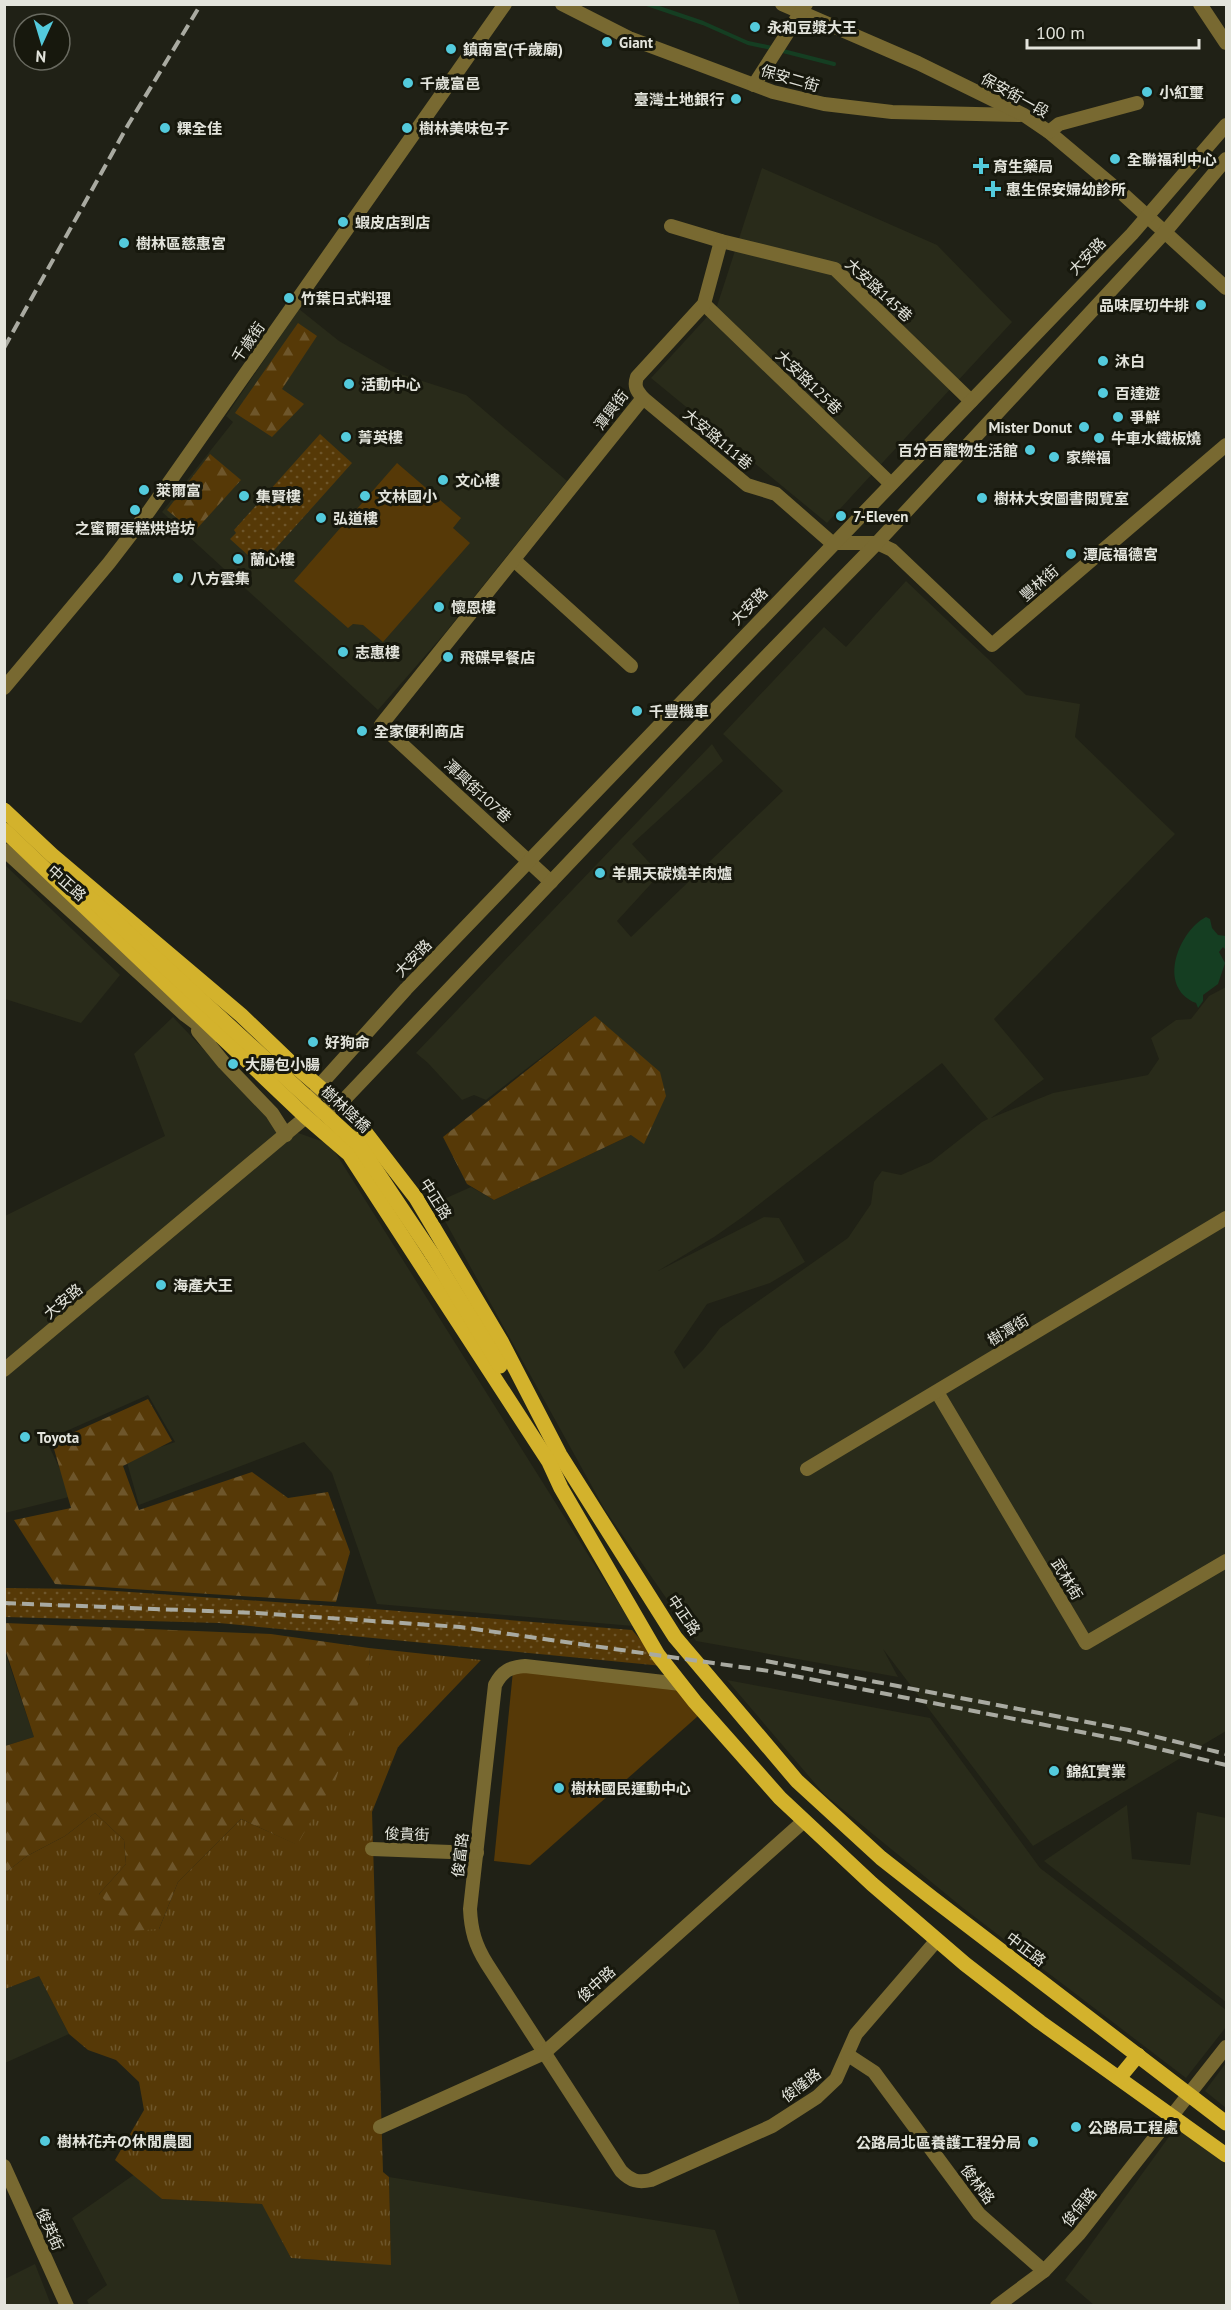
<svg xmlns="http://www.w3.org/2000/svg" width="1231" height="2310" font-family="'PT Sans','Noto Sans TC','Noto Sans JP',sans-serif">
	<defs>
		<pattern id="grass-tufts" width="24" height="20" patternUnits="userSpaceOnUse" patternTransform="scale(1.5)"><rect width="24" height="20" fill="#563907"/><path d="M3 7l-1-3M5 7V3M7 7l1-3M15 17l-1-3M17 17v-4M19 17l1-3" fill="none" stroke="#6e562b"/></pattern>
		<pattern id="forest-firs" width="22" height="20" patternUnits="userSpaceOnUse" patternTransform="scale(1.5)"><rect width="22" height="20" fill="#563907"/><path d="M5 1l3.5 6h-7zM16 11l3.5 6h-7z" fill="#6e562b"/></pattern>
		<pattern id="park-dots" width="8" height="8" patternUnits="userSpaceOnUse" patternTransform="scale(1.5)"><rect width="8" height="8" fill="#563907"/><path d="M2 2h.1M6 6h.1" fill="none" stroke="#6e562b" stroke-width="1.8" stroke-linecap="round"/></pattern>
	</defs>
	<rect width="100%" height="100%" fill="#202116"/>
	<g fill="#292b1a" fill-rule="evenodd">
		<path d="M762,168L937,245L1012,322L827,523L651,378L717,306Z"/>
		<path d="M299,309L339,341L391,371L466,395L567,481L445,633L378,710L162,512L233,422L226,416Z"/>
		<path d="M906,581L1026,695L1080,704L1075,737L1175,834L994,1019L1044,1079L991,1118L1053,1093L1148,1075L1159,1059L1151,1038L1176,1020L1191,1019L1209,996L1226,987V1731L1033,1846L883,1649L898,1677L696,1641L605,1510L435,1203L471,1187L494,1200L631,1135L595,1016L486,1100L474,1095L462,1100L428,1063L416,1053L712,744L723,761L632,844L660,874L617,921L631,937L783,791L723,734L824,627L846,647ZM942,1063L988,1119L982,1122L931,1162L901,1175L882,1171L874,1182L871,1204L848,1238L720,1328L703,1350L684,1369L674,1352L707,1304L770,1283L805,1262L779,1218L764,1217L658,1271L714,1237L744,1216Z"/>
		<path d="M5,865L120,975L81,1023L5,999Z"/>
		<path d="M173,1017L275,1125L330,1144L633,1626L377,1604L332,1473L304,1442L139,1505L126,1459L175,1442L148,1395L46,1440L73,1496L5,1513V1216L165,1136L134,1054Z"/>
		<path d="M4,1649L34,1737L5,1746H4Z"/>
		<path d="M727,1680L930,1718L1040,1868L1226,2010V2027L1186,2078L963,1908L824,1794Z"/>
		<path d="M1127,1805L1132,1859L1190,1865L1197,1812L1226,1818V2002L1044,1861Z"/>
		<path d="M39,1976L69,2034L5,2063V1989Z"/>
		<path d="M1226,2063V2108L1205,2091Z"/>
		<path d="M1179,2123L1226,2159V2305H1094L1065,2280Z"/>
		<path d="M135,2174L162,2199L263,2204L291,2258L391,2264L389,2177L715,2230L740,2305H89L87,2300L107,2285L72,2218Z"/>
		<path d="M35,2264L51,2305H5V2279Z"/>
	</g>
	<path fill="url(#grass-tufts)" d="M369,1648L481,1660L398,1747L372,1812L383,2172L389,2177L391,2265L291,2258L262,2204L162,2199L115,2160L144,2110L139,2082L116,2060L88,2050L69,2034L39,1976L5,1989V1873L27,1856L65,1836L95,1813L124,1840L126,1864L99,1894L159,1929L178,1882L241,1819L296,1844L370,1663Z"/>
	<g fill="url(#forest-firs)">
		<path d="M298,323L317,336L282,389L304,404L272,437L235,413Z"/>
		<path d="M210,454L241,480L194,532L167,510Z"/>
		<path d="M595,1016L660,1072L666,1096L644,1144L631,1135L494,1200L467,1184L443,1137Z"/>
		<path d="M148,1399L172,1441L123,1466L139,1510L252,1472L288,1498L328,1492L350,1552L336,1602L55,1584L14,1520L71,1508L52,1442Z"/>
		<path d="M5,1623L271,1634L369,1648L370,1663L337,1776L297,1845L241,1819L178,1882L159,1929L134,1931L99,1894L126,1864L124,1840L95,1813L65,1836L27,1856L5,1873V1746L34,1737L5,1649Z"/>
	</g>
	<g fill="url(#park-dots)">
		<path d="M320,434L352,463L260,566L230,539L236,533L234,530Z"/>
		<path d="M5,1588L87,1589L361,1608L632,1630L663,1666L219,1623L5,1617Z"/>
	</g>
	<g fill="#563907">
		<path d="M397,463L461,518L453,528L470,543L383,642L363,625L353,624L348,628L294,581Z"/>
		<path d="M514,1661L670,1680L698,1716L530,1865L494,1861Z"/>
	</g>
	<path fill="#153e22" d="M1206,917L1210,919L1212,928L1218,935L1226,936V950L1223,947L1219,952L1225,963L1218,984L1203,995V1001L1198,1008L1196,1003C1156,987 1179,931 1206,917Z"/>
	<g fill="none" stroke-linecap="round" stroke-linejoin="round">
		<g stroke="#153e22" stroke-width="4">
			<path d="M647,4L703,23L748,43L772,48"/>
			<path d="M779,50L834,64"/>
		</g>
		<g stroke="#786931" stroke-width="14">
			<path d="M562,4L629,38L773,92L824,104L892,112L1020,115"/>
			<path d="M782,4L918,63L1024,115L1049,132L1124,195L1226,288"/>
			<path d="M1200,4L1226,43"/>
			<path d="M754,85L806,4"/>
			<path d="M1049,132L1059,124L1137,103"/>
			<path d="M671,226L721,241L835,269L971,401"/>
			<path d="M704,304L891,484"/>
			<path d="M643,398L747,485L776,494L832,543H877L892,550L992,645L1226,445"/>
			<path d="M514,560L631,666"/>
			<path d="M4,688L109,563L149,511L505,4"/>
			<path d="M4,850L185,1015L213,1036"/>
			<path d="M551,882L381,725L643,398C636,390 634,386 637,377L704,304L721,241"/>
			<path d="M198,1031L224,1063L272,1113L286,1135"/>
			<path d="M315,1096L319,1086L406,989L1132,234L1226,125"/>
			<path d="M4,1370L306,1117L340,1104L718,706L877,543L1165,232L1226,159"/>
			<path d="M937,1392L1086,1643L1226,1561"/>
			<path d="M807,1469L1226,1218"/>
			<path d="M681,1684L525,1666C510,1667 502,1671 495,1685L470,1909C471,1930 475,1945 487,1964L621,2171C631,2181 638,2183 651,2180L772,2126L817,2097L836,2079L856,2034L937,1940"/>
			<path d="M372,1849L477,1853"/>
			<path d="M848,2055L874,2072L979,2214L1044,2271"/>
			<path d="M380,2127L544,2053L804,1821"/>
			<path d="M4,2166L67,2306"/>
			<path d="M997,2306L1044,2271L1079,2234L1226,2047"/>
		</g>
		<g stroke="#d3b22c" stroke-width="15">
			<path d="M4,810L52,855L241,1015L288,1060L352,1115L416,1198L501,1341L560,1455L675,1637L797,1781L881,1858L932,1898L1226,2123"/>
			<path d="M4,830L306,1117L349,1154L549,1462L561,1488L658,1655L695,1702L780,1798L872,1884L965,1964L1040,2022L1226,2155"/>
			<path d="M432,1254L500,1366"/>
			<path d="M1119,2078L1138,2055"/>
		</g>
		<g stroke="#a9aaa1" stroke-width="4" stroke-dasharray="12 6" stroke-linecap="butt">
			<path d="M4,348L128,125L201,4"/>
			<path d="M4,1603L257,1613L460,1627L769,1671L1122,1740L1226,1765"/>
			<path d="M766,1661L1129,1730L1226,1754"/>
		</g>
		<path stroke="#d3b22c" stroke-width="15" d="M89,897L359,1145L432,1254"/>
	</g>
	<g fill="#53cadc" stroke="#17180d" stroke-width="2">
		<circle cx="755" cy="27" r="6"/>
		<circle cx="607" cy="42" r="6"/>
		<circle cx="451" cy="49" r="6"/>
		<circle cx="408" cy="83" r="6"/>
		<circle cx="1147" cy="92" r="6"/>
		<circle cx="736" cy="99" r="6"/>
		<circle cx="165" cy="128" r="6"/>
		<circle cx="407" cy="128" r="6"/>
		<circle cx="1115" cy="159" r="6"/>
		<path d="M978 157h6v6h6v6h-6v6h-6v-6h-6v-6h6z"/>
		<path d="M990 180h6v6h6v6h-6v6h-6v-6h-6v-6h6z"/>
		<circle cx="343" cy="222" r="6"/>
		<circle cx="124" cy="243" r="6"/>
		<circle cx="289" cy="298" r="6"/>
		<circle cx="1201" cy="305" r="6"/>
		<circle cx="1103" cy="361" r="6"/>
		<circle cx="349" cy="384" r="6"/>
		<circle cx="1103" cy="393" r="6"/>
		<circle cx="1118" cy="417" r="6"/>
		<circle cx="1084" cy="427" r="6"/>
		<circle cx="346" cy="437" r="6"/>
		<circle cx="1099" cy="438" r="6"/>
		<circle cx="1030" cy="450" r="6"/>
		<circle cx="1054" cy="457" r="6"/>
		<circle cx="443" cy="480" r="6"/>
		<circle cx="144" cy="490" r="6"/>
		<circle cx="244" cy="496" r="6"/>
		<circle cx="365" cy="496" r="6"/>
		<circle cx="982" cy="498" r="6"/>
		<circle cx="135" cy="510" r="6"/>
		<circle cx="841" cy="516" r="6"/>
		<circle cx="321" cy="518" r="6"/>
		<circle cx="1071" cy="554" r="6"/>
		<circle cx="238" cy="559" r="6"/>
		<circle cx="178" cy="578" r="6"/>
		<circle cx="439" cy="607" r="6"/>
		<circle cx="343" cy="652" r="6"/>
		<circle cx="448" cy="657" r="6"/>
		<circle cx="637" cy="711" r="6"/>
		<circle cx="362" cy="731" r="6"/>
		<circle cx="600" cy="873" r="6"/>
		<circle cx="313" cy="1042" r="6"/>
		<circle cx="233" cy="1064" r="6"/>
		<circle cx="161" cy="1285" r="6"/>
		<circle cx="25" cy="1437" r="6"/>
		<circle cx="1054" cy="1771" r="6"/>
		<circle cx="559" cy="1788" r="6"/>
		<circle cx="1076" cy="2127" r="6"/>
		<circle cx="45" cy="2141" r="6"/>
		<circle cx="1033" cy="2142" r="6"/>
	</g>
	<g text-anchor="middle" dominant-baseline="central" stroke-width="6" stroke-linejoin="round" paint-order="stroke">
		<g font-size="15" font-weight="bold" fill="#e3e4dc" stroke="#17180d" text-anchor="start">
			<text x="767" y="27">永和豆漿大王</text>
			<text x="619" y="42">Giant</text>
			<text x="463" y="49">鎮南宮(千歲廟)</text>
			<text x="420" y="83">千歲富邑</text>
			<text x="1159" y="92">小紅璽</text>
			<text x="724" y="99" text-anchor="end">臺灣土地銀行</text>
			<text x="177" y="128">粿全佳</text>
			<text x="419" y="128">樹林美味包子</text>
			<text x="1127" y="159">全聯福利中心</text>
			<text x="993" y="166">育生藥局</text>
			<text x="1006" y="189">惠生保安婦幼診所</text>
			<text x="355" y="222">蝦皮店到店</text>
			<text x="136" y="243">樹林區慈惠宮</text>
			<text x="301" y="298">竹葉日式料理</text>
			<text x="1189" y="305" text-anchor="end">品味厚切牛排</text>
			<text x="1115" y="361">沐白</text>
			<text x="361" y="384">活動中心</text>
			<text x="1115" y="393">百達遊</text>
			<text x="1130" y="417">爭鮮</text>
			<text x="1072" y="427" text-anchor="end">Mister Donut</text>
			<text x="358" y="437">菁英樓</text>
			<text x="1111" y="438">牛車水鐵板燒</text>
			<text x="1018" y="450" text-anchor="end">百分百寵物生活館</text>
			<text x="1066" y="457">家樂福</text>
			<text x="455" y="480">文心樓</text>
			<text x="156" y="490">萊爾富</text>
			<text x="256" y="496">集賢樓</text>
			<text x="377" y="496">文林國小</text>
			<text x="994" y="498">樹林大安圖書閱覽室</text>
			<text x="853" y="516">7-Eleven</text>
			<text x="333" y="518">弘道樓</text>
			<text x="135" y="528" text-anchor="middle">之蜜爾蛋糕烘培坊</text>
			<text x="1083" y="554">潭底福德宮</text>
			<text x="250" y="559">蘭心樓</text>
			<text x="190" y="578">八方雲集</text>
			<text x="451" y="607">懷恩樓</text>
			<text x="355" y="652">志惠樓</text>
			<text x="460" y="657">飛碟早餐店</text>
			<text x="649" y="711">千豐機車</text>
			<text x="374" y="731">全家便利商店</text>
			<text x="612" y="873">羊鼎天碳燒羊肉爐</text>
			<text x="325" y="1042">好狗命</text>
			<text x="245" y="1064">大腸包小腸</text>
			<text x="173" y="1285">海產大王</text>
			<text x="37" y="1437">Toyota</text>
			<text x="1066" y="1771">錦紅實業</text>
			<text x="571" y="1788">樹林國民運動中心</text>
			<text x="1088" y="2127">公路局工程處</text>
			<text x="57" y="2141">樹林花卉の休閒農園</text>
			<text x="1021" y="2142" text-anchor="end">公路局北區養護工程分局</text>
		</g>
		<g font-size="15" fill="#e3e4dc" stroke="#17180d">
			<text transform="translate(790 78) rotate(16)">保安二街</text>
			<text transform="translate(1015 95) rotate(29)">保安街一段</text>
			<text transform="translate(1087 256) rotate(-46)">大安路</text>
			<text transform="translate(879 290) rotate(43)">大安路145巷</text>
			<text transform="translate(248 342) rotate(-55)">千歲街</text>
			<text transform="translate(809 382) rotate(44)">大安路125巷</text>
			<text transform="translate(611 410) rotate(-53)">潭興街</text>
			<text transform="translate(718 439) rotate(40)">大安路111巷</text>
			<text transform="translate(1039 583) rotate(-41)">豐林街</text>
			<text transform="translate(749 606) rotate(-46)">大安路</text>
			<text transform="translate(478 791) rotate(43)">潭興街107巷</text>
			<text transform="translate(67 883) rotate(42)">中正路</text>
			<text transform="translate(413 958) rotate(-46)">大安路</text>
			<text transform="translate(346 1109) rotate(43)">樹林陸橋</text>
			<text transform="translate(436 1199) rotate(58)">中正路</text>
			<text transform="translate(63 1301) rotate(-40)">大安路</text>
			<text transform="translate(1008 1330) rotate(-31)">樹潭街</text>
			<text transform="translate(1067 1579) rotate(59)">武林街</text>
			<text transform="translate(684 1615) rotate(56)">中正路</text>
			<text transform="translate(407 1834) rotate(2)">俊貴街</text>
			<text transform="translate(460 1855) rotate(-83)">俊富路</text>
			<text transform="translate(1026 1949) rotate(37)">中正路</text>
			<text transform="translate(596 1984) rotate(-42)">俊中路</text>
			<text transform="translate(801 2085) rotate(-37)">俊隆路</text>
			<text transform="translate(978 2184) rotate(53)">俊林路</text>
			<text transform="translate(1079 2207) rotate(-51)">俊保路</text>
			<text transform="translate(50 2229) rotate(66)">俊英街</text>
		</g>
	</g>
	<rect width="1231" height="2310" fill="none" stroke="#e3e4dc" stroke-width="12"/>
	<g transform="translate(42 42) rotate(184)"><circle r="28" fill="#17180d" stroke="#696a60" stroke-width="1.5"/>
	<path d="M0-4.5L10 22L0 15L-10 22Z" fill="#53cadc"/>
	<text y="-9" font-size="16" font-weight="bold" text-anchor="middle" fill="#e3e4dc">N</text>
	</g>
	<path d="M1027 39v9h172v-9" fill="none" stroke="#e3e4dc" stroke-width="3"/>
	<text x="1036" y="39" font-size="18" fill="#e3e4dc" stroke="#17180d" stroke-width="4.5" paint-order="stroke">100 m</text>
</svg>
